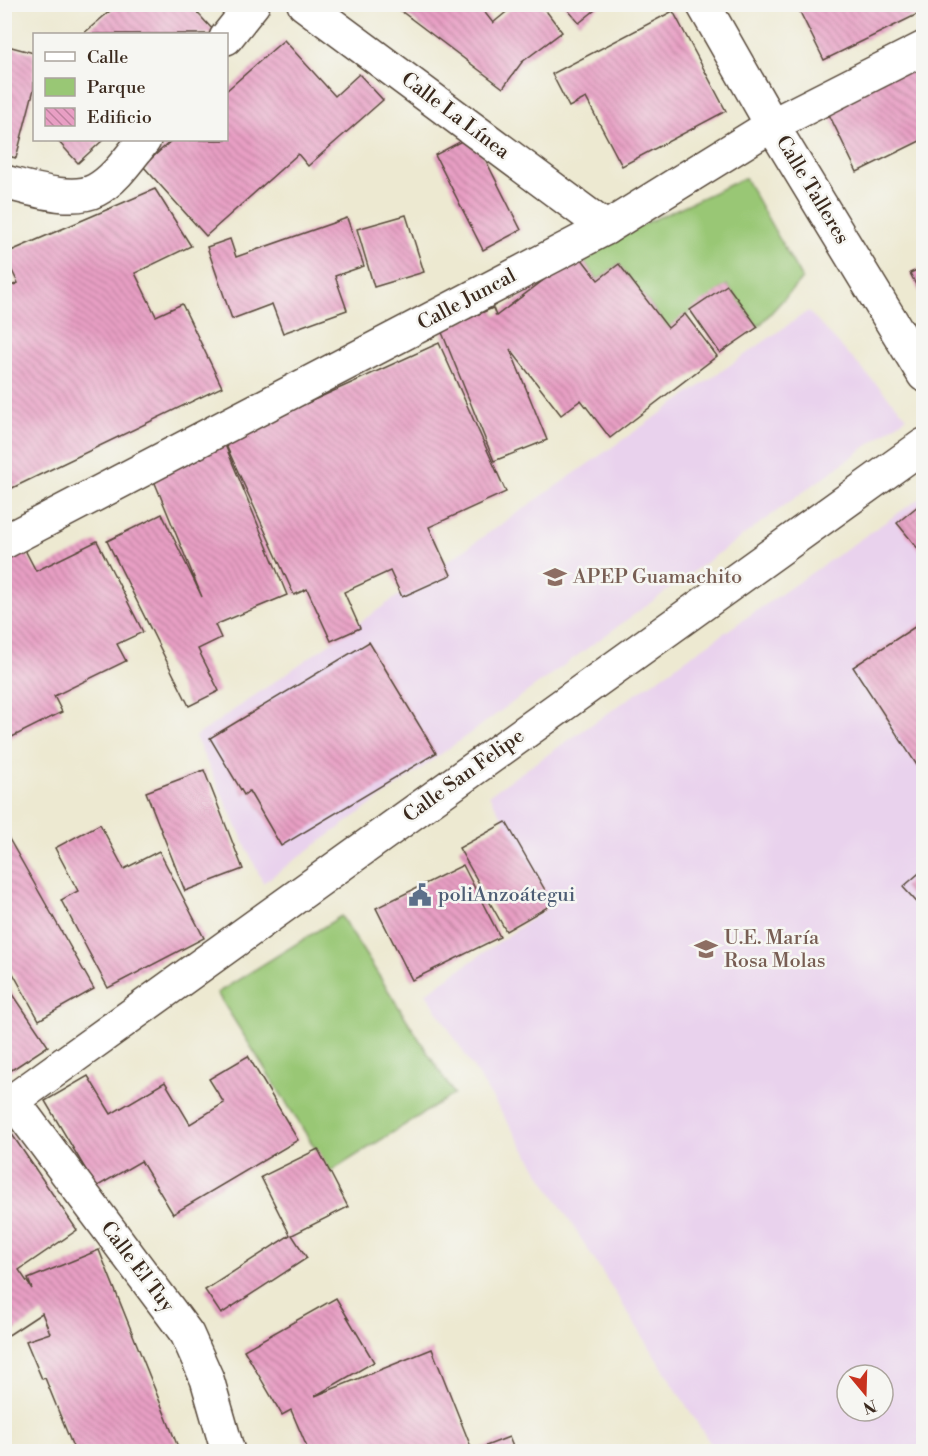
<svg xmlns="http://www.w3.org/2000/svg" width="928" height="1456" font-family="'Libre Bodoni',serif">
	<defs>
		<pattern id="building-back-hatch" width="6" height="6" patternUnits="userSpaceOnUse" patternTransform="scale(1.5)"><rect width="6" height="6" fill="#e89fc4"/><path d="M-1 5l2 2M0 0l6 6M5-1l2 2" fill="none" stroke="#bd829f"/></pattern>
	</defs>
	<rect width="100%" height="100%" fill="#f6f6f2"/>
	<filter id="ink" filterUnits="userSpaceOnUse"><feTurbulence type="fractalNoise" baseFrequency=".0167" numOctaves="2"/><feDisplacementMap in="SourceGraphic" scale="12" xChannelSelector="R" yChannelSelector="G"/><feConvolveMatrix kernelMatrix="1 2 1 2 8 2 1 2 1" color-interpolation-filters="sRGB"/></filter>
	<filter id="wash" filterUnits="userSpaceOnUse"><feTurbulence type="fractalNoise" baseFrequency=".008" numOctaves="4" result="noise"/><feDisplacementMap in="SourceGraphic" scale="24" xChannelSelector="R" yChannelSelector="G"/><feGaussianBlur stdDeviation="1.35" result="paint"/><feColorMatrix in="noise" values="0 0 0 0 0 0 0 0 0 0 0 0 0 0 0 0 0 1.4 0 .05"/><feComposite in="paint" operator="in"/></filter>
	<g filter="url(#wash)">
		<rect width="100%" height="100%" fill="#ede9d1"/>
		<g fill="#e9d2ed" fill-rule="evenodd">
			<path d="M808,311L907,417L263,883L195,737Z"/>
			<path d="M923,496V1451H715L426,993L553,904L489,795ZM847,1375H883V1411H847Z"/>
		</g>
		<g fill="#99c775" stroke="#6a784a" stroke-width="1.5">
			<path d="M745,178L802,279L758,327L727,285L668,328L619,264L598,280L578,254Z"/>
			<path d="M341,916L454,1094L330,1172L217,993Z"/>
		</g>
		<g id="blocks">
			<g fill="url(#building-back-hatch)">
				<path d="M516,4H541L562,32L522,62L503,88L393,5H479L493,23Z"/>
				<path d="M563,4H598L600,6L579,23Z"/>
				<path d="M796,4H924V11L824,60Z"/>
				<path d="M117,5H190L215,32L213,34H83Z"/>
				<path d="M673,11L726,111L622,166L586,98L569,107L552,74Z"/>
				<path d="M284,40L335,96L359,74L383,100L308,166L298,154L206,236L143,166L172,140H226V91Z"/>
				<path d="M4,45L34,53V89L16,158L4,155Z"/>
				<path d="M924,53V139L857,172L823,102Z"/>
				<path d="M473,135L521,230L483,250L435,155Z"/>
				<path d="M57,140H103L78,163Z"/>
				<path d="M155,189L191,246L135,273L156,316L182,304L222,387L4,492V289L18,283L4,254Z"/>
				<path d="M406,215L424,272L374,287L357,229Z"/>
				<path d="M347,218L364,266L335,276L347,310L283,333L272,304L232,319L207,247L230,239L236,257Z"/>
				<path d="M578,254L598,280L619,264L668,328L685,314L717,356L610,438L581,400L561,415L510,349L547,440L494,461L441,330L493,308L496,316Z"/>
				<path d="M924,267V301L910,273Z"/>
				<path d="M727,285L758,327L720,353L690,310Z"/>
				<path d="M439,343L506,492L429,527L451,575L402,597L390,571L344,592L360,628L331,641L307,589L294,595L225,443L259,428V425Z"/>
				<path d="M223,440L287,595L215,625L221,638L198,649L219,691L189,706L107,541L162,514L202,597L150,471Z"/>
				<path d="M924,501V556L897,523Z"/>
				<path d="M97,541L143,632L117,644L126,661L54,696L62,712L4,741V558L24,548L36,571Z"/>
				<path d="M924,621V776L853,667Z"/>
				<path d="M369,642L436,753L281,846L249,791L244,795L210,738Z"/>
				<path d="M204,770L243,869L185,891L146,792Z"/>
				<path d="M506,822L553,904L506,931L459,848Z"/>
				<path d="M100,824L124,869L159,851L204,938L108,988L61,900L78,891L55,848Z"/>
				<path d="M4,830L94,989L39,1020L4,957Z"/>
				<path d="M463,865L500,937L412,980L376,908Z"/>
				<path d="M924,869V910L903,887Z"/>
				<path d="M4,981L48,1046L4,1075Z"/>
				<path d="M248,1056L298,1140L173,1214L141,1161L96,1187L45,1101L88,1076L111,1114L165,1082L190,1124L224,1103L209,1079Z"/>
				<path d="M11,1133L77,1230L19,1270L32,1289L28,1279L99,1250L180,1452H75L45,1378L42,1379L26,1341L50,1333L42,1313L4,1338V1137Z"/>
				<path d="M318,1149L348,1207L292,1235L307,1258L221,1314L205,1290L290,1235L261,1177Z"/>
				<path d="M336,1298L374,1362L315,1396L432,1349L471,1447L460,1452H309L291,1410L282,1415L244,1350Z"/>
				<path d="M509,1437L515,1452H473V1451Z"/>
			</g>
		</g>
	</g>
	<g filter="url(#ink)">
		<use href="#blocks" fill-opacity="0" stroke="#564739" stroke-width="1.5"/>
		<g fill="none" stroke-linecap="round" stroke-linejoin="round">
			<g stroke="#564739" stroke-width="36">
				<g id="minor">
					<path d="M304,4L606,228"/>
					<path d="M703,4L772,125L924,375"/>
					<path d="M226,38L253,4"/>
					<path d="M4,182C29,188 72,203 96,190C116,179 130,157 144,140"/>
					<path d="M4,542L606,228L772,125L924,48"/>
					<path d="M13,1101L187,1334L207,1379L228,1452"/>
					<path d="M4,1107L924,445"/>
				</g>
			</g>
			<use href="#minor" stroke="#fff" stroke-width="33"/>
		</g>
	</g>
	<defs>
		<g id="school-bare" transform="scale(1.8)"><path d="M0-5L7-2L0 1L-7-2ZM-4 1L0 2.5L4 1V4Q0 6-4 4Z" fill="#8d6e63" stroke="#f6f6f2" stroke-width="2.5" paint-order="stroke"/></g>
		<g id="civic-bare" transform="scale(1.8)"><path d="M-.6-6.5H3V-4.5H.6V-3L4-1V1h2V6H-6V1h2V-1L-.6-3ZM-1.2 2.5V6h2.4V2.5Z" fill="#5c6f8a" stroke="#f6f6f2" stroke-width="2.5" paint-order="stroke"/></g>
	</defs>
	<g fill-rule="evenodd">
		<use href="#school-bare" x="555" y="577"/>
		<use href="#civic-bare" x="420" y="895"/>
		<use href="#school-bare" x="706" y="949"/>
	</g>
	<g text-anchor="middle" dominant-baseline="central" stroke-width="5" stroke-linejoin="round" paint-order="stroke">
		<g font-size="20" fill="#3b2a1e" stroke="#f6f6f2">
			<text transform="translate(455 116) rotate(37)">Calle La Línea</text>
			<text transform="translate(812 190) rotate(59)">Calle Talleres</text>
			<text transform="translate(467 300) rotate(-28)">Calle Juncal</text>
			<text transform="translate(464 776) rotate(-36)">Calle San Felipe</text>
			<text transform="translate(137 1267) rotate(53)">Calle El Tuy</text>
		</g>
		<g font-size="20" fill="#785e54" stroke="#f6f6f2" text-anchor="start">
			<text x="573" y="577">APEP Guamachito</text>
			<text x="724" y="938">U.E. María<tspan x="724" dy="23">Rosa Molas</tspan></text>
		</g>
		<g font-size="20" fill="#4e5e75" stroke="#f6f6f2" text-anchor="start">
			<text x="438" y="895">poliAnzoátegui</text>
		</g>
	</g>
	<rect width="928" height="1456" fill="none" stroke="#f6f6f2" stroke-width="24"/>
	<rect x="33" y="33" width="195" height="108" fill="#f6f6f2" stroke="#aba49d" stroke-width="1.5"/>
	<rect x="45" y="52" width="30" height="9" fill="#ffffff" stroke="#aba49d" stroke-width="1.5"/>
	<text x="87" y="63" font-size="18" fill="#3b2a1e">Calle</text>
	<rect x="45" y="78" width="30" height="18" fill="#99c775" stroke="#aba49d" stroke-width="1.5"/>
	<text x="87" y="93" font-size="18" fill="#3b2a1e">Parque</text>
	<rect x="45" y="108" width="30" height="18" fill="url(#building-back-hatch)" stroke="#aba49d" stroke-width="1.5"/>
	<text x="87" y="123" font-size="18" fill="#3b2a1e">Edificio</text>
	<g transform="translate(865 1393) rotate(161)"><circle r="28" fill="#f6f6f2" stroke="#aba49d" stroke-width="1.5"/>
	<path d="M0-4.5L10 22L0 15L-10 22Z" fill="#c8321e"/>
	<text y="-9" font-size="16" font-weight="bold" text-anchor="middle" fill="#3b2a1e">N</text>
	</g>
</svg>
